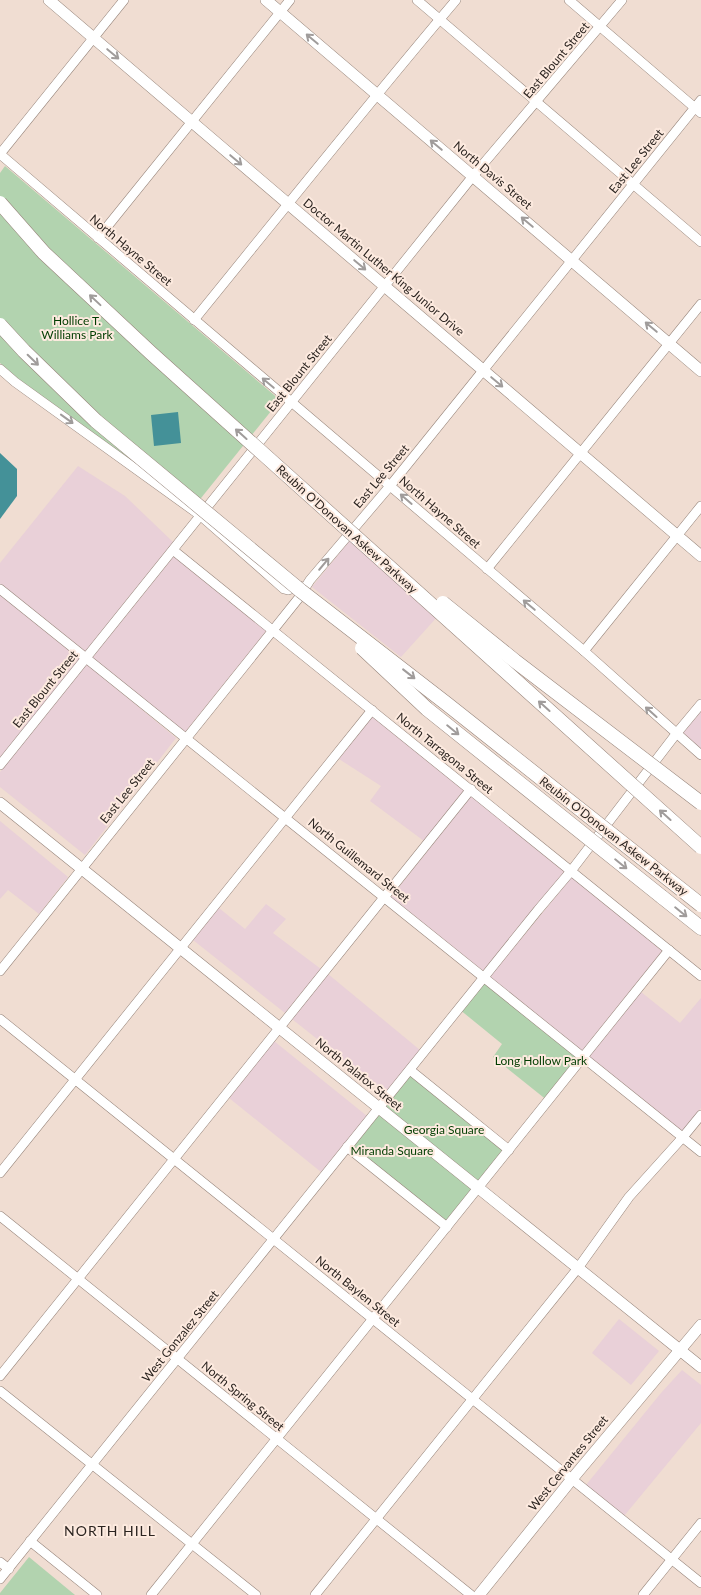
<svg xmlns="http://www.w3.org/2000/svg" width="701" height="1595" font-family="Lato,sans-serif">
	<rect width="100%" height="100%" fill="#f0ddd2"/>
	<g fill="#e9d0d8">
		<path d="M78,466L125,496L173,542L85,652L0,584V563Z"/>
		<path d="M351,539L438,616L401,657L312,587Z"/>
		<path d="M174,556L267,630L185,732L92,658Z"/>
		<path d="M0,594L80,658L0,758Z"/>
		<path d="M87,664L176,738L85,855L0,787V772Z"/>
		<path d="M701,711V750L682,734Z"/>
		<path d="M373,716L465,790L424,841L370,801L381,786L339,759Z"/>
		<path d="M472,795L565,871L483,971L391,897Z"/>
		<path d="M0,821L68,877L39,914L8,890L0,899Z"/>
		<path d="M572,877L663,950L582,1051L490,977Z"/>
		<path d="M266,904L286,919L273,933L321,969L285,1013L193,940L219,908L245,929Z"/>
		<path d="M328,974L420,1050L385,1093L292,1019Z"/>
		<path d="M641,992L680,1023L701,998V1108L682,1131L589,1057Z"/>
		<path d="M274,1041L367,1116L321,1172L229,1098Z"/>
		<path d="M619,1319L659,1351L631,1385L592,1353Z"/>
		<path d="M682,1370L701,1385V1423L624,1516L586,1485L661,1393Z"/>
	</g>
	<g fill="#b2d3af">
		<path d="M5,166L280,400L193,508L24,384L0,363V173Z"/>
		<path d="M484,977L583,1057L548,1101L493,1057L502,1044L459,1009Z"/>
		<path d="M410,1070L509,1150L447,1227L347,1147Z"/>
		<path d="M29,1557L75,1595H0V1593Z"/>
	</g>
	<g fill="#449198">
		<path d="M178,412L181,443L154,446L151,415Z"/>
		<path d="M0,453L17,469V496L0,519Z"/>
	</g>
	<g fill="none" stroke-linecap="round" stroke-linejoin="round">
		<g stroke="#97857b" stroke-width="10">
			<g id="minor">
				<path d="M417,0L701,242"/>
				<path d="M569,0L701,113"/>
				<path d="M0,154L584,651L701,755"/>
				<path d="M0,154L124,0"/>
				<path d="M98,238L290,0"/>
				<path d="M194,320C281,213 367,105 456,0"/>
				<path d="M0,369L15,382L201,516L284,589L288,590L300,586"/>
				<path d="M173,550L701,976"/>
				<path d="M487,569L701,304"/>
				<path d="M0,589L701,1152"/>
				<path d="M584,651L701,506"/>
				<path d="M0,765L473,176L622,0"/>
				<path d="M0,971L298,599L310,580L390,486L701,100"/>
				<path d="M0,1019L701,1583"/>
				<path d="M410,1070L509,1150"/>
				<path d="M347,1147L447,1227"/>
				<path d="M0,1173L372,710"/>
				<path d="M0,1216L471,1595"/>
				<path d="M0,1376L471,789"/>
				<path d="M0,1391L256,1595"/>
				<path d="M30,1541L97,1595"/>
				<path d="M0,1562L9,1569"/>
				<path d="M0,1579L538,910L571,871L676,734L701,704"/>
				<path d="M151,1595L669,950"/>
				<path d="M315,1595L578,1268L629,1197L683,1137L701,1115"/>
				<path d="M643,1595L701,1523"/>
			</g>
		</g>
		<g stroke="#97857b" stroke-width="12">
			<g id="major">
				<path d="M49,0L701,556"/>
				<path d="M266,0L701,371"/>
				<path d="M0,803L701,1367"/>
				<path d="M479,1595L572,1479L701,1325"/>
			</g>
		</g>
		<g stroke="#97857b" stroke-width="15">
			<path id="highway" d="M662,897L701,928"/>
		</g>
		<use href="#minor" stroke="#fff" stroke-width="9"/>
		<use href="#major" stroke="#fff" stroke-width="11"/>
		<use href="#highway" stroke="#fff" stroke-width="14"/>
		<g stroke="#97857b" stroke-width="15" stroke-linecap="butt">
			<g id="highway-bridge">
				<path d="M0,203L44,253L151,353L701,847"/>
				<path d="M0,325L24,351L96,421L301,591L447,704L701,905"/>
				<path d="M443,603L515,661L701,803"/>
				<path d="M362,648L427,709L662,897"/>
			</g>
		</g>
		<use href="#highway-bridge" stroke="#fff" stroke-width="14"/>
	</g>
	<defs><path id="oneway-shaft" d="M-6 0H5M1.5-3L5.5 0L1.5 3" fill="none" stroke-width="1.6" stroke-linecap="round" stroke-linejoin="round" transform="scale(1.25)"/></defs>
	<g stroke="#a09c9b">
		<use href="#oneway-shaft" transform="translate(312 39) rotate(-140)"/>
		<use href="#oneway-shaft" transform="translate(113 54) rotate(40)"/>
		<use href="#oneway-shaft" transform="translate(436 145) rotate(-140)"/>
		<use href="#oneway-shaft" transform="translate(236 160) rotate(40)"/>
		<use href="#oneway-shaft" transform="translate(527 222) rotate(-140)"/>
		<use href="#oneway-shaft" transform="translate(360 265) rotate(40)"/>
		<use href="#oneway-shaft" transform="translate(95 300) rotate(-137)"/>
		<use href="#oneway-shaft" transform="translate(651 327) rotate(-140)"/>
		<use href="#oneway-shaft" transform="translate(33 360) rotate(44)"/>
		<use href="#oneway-shaft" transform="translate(497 382) rotate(40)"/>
		<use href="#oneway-shaft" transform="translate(268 383) rotate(-140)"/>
		<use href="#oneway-shaft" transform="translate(67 419) rotate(36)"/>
		<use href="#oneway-shaft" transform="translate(241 434) rotate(-138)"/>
		<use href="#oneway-shaft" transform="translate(406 499) rotate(-139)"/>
		<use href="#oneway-shaft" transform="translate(324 564) rotate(-50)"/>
		<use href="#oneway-shaft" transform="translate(529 605) rotate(-140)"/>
		<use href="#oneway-shaft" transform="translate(409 674) rotate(38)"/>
		<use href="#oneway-shaft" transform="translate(544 706) rotate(-138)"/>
		<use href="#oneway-shaft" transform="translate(651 712) rotate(-138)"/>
		<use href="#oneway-shaft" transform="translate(453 730) rotate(39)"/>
		<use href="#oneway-shaft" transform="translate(665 815) rotate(-138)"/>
		<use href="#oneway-shaft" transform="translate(621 864) rotate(39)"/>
		<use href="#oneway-shaft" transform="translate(681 912) rotate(39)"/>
	</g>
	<g text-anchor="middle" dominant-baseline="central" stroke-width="4" stroke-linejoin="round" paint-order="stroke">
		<g font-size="12" fill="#2b2420" stroke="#fdeadf">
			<text transform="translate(556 60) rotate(-50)">East Blount Street</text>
			<text transform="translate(636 161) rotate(-51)">East Lee Street</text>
			<text transform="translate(493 175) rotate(40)">North Davis Street</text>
			<text transform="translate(131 250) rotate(40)">North Hayne Street</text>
			<text transform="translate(384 267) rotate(40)">Doctor Martin Luther King Junior Drive</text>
			<text transform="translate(299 373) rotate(-51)">East Blount Street</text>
			<text transform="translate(381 476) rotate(-50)">East Lee Street</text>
			<text transform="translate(440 512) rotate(41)">North Hayne Street</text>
			<text transform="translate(347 529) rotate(42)">Reubin O'Donovan Askew Parkway</text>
			<text transform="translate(45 689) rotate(-51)">East Blount Street</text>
			<text transform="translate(445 753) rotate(39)">North Tarragona Street</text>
			<text transform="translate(127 791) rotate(-51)">East Lee Street</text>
			<text transform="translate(614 836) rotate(38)">Reubin O'Donovan Askew Parkway</text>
			<text transform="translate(359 860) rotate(39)">North Guillemard Street</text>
			<text transform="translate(359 1074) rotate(39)">North Palafox Street</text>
			<text transform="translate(358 1291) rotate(39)">North Baylen Street</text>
			<text transform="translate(180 1336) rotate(-51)">West Gonzalez Street</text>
			<text transform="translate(243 1396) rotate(39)">North Spring Street</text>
			<text transform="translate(568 1463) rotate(-51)">West Cervantes Street</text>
		</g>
		<g font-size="12" fill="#003d00" stroke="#fdeadf">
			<text x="77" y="320">Hollice T.<tspan x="77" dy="14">Williams Park</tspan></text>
			<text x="541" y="1060">Long Hollow Park</text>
			<text x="444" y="1129">Georgia Square</text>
			<text x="392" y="1150">Miranda Square</text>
		</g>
		<g font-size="14" letter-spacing="1" fill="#2b2420" stroke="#fdeadf">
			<text x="110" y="1530">NORTH HILL</text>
		</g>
	</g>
</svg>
